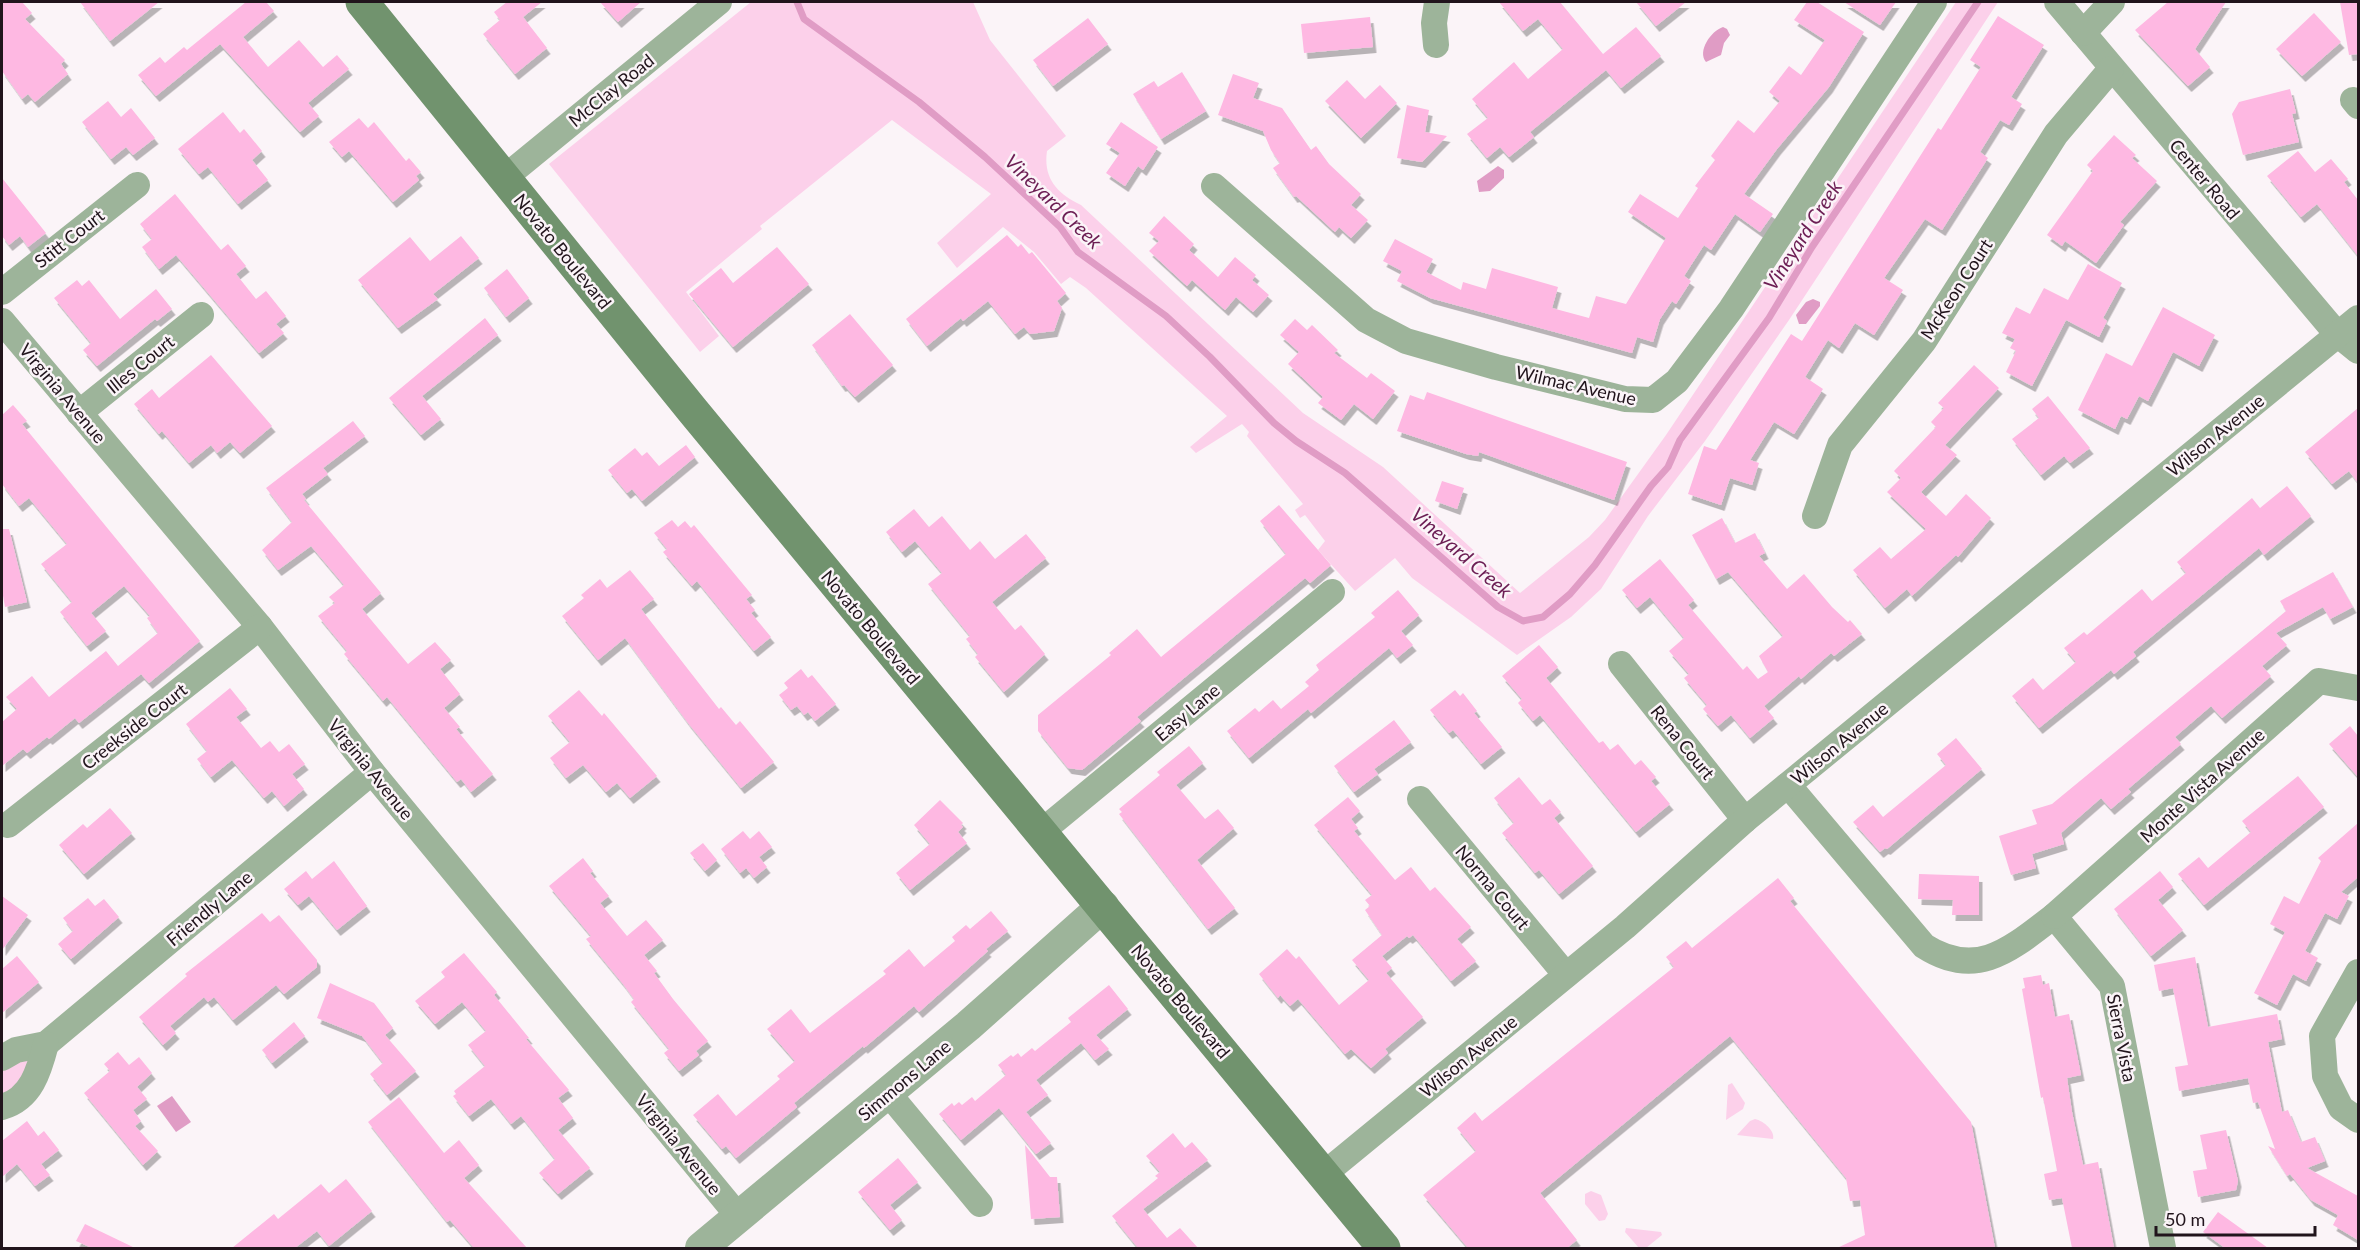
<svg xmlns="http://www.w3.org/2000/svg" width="2360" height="1250" font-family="Lato,sans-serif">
	<defs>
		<filter id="shadow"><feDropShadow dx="3.5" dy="6" stdDeviation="0" flood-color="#0004"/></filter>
	</defs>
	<rect width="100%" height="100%" fill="#fbf4f8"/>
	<g fill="#fcd0ea">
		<path d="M751,2H973L990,40L1066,136L1047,151C1043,178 1057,194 1081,205L1303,413L1383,467L1520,593L1589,537L1605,520L1666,435L1956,2H1998L1789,320L1705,441L1648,516L1601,589L1571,617L1517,655L1412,578L1395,558L1355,591L1318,550L1325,541L1305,515L1300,518L1295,510L1303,504L1247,436L1249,432L1242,424L1196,453L1190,447L1227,416L1086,288L1070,277L1061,284L1034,252L1003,227L957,268L937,243L991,194L892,120L760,226L762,229L686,292L719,336L700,352L549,164Z"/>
		<path d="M36,1054L22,1083L2,1097V1063Z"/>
		<path d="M1732,1083L1745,1103L1743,1109L1726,1120L1728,1085Z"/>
		<path d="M1755,1119C1764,1121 1775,1131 1773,1139L1737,1135L1750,1121Z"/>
		<path d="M1591,1191L1601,1195L1608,1214L1605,1220L1599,1221L1585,1204V1194Z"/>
		<path d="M1626,1228L1661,1232L1662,1235L1646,1248H1639L1625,1232Z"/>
	</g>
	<g fill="#e09cc5">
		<path d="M1723,27L1727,29L1730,35L1724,43L1721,55L1706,62C1697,51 1711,31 1723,27Z"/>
		<path d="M1498,166L1504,170V178L1490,191L1479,192L1477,181Z"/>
		<path d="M1813,299L1820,302V306L1806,324H1799L1796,315L1806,302Z"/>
		<path d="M172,1096L191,1122L176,1132L157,1106Z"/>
	</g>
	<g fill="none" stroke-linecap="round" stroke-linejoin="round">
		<path stroke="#e09cc5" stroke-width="7" d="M797,2L804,19L919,102L985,157L1060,227L1078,252L1166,316L1210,357L1274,423L1296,441L1345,473L1498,607L1523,621L1543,617L1570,594L1595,565L1651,486L1668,467L1680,440L1769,318L1812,247L1978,2"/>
	</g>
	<g fill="#feb8e2" filter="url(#shadow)">
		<path d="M2,2H22L32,13L25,19L65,60L61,64L68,74L35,102L28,94L22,99L2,71Z"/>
		<path d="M80,2H159L110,41Z"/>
		<path d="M246,2H266L274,11L243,37L268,67L299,40L323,67L337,55L349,69L308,103L319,116L300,132L220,44L156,96L138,75L160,57L165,63L184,47L187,50Z"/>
		<path d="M507,2H542L523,17L547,48L515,74L483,34L500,20L494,12Z"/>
		<path d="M600,2H641L618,22Z"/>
		<path d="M1499,2H1560L1603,54L1636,27L1661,56L1621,88L1606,70L1530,132L1534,137L1509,157L1500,147L1487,158L1467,134L1488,118L1472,99L1514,62L1528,79L1563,49L1538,19L1523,31Z"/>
		<path d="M1636,2H1686L1656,26Z"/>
		<path d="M1807,2H1817L1864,32L1829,87L1777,149L1744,194L1773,214L1760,232L1735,214L1711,250L1704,245L1684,276L1691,281L1676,304L1672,301L1660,319L1653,342L1637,337L1632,353L1430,298L1397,281L1402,271L1383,261L1395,239L1433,259L1426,272L1461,290L1463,282L1486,289L1492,268L1558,287L1552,308L1589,318L1596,296L1626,304L1666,238L1628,212L1640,194L1678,218L1698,188L1695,186L1715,160L1711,156L1738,120L1754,133L1780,101L1769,92L1789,66L1801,75L1825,40L1794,20Z"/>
		<path d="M1844,2H1896L1880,25Z"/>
		<path d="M2168,2H2226L2195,49L2210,67L2188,86L2135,30Z"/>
		<path d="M2340,2H2358V54L2349,55Z"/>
		<path d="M2314,13L2341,42L2302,76L2276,49Z"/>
		<path d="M1998,16L2044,45L2011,97L2022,104L2009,125L2000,120L1980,152L1988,158L1942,230L1925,219L1884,278L1903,290L1874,335L1855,323L1839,348L1828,340L1805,377L1823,389L1794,434L1774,422L1750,460L1759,463L1752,485L1730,478L1721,505L1688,494L1704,446L1716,450L1791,334L1802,341L1938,128L1941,130L1981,67L1970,60Z"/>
		<path d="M1370,17L1373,47L1304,53L1301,24Z"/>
		<path d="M1088,18L1108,44L1053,86L1033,60Z"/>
		<path d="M1182,72L1206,111L1161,139L1133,94L1154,81L1158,87Z"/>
		<path d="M1233,74L1259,83L1253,98L1282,108L1311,150L1316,146L1329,164L1361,194L1351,205L1368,220L1351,238L1339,227L1335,232L1296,196L1294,197L1273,168L1280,163L1271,150L1263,131L1218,115Z"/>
		<path d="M1347,80L1365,99L1380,85L1397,103L1361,138L1325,101Z"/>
		<path d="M2290,89L2296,113L2292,114L2299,142L2243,155L2232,114L2239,102Z"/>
		<path d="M108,101L121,117L131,108L155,138L133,155L126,147L111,159L82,122Z"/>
		<path d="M1407,105L1429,110L1425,132L1447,136L1422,162L1397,158Z"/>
		<path d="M223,112L240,133L244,129L262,151L252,160L268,180L238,204L208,167L199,174L178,149Z"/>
		<path d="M359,118L368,128L374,122L406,161L409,158L421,172L416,176L419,180L393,202L349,151L342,157L329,142Z"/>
		<path d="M1121,122L1158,147L1143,170L1138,166L1125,186L1106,173L1120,153L1106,144Z"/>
		<path d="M2114,135L2136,155L2132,158L2157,181L2120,222L2124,225L2096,263L2065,241L2062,246L2047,235L2093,171L2087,165Z"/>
		<path d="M2298,151L2315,172L2331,159L2348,179L2344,182L2358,200V256L2317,204L2301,217L2267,176Z"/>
		<path d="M2,178L46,233L28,247L20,236L9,245L2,236Z"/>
		<path d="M175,194L221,250L228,244L246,266L236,274L256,299L266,291L286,316L276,324L284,333L259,353L176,255L159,269L142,247L152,239L140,224Z"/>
		<path d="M1164,216L1194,244L1189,250L1218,277L1235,257L1256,275L1252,280L1269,295L1253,312L1236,297L1225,310L1192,280L1187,286L1149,251L1159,241L1149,233Z"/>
		<path d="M1007,235L1018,247L1021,244L1029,254L1032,252L1066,293L1057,301L1062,308L1054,331L1030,334L1024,327L1015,334L988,301L963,321L961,318L927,346L906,319Z"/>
		<path d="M461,236L479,258L433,294L438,299L398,328L358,280L410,237L430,261Z"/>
		<path d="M777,247L809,284L733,347L689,294L721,268L733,283Z"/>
		<path d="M2088,264L2122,283L2103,318L2107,321L2099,337L2066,320L2032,386L2006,372L2016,351L2010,348L2015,339L2002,333L2016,307L2030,314L2044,288L2068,300Z"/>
		<path d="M507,269L529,298L506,317L484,288Z"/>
		<path d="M77,280L82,286L89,280L120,319L156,289L172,309L157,321L155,319L97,366L83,350L91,343L54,298Z"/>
		<path d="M2163,307L2215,335L2199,366L2173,352L2148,401L2139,396L2127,419L2121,416L2115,429L2078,410L2106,353L2132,366Z"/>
		<path d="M850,314L893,365L855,397L844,385L842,386L812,345Z"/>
		<path d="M485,318L498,335L422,396L441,419L421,435L389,398Z"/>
		<path d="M1295,319L1307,330L1312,325L1338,350L1334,353L1367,378L1371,373L1395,391L1373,419L1354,404L1341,420L1318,403L1323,397L1288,364L1299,352L1280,335Z"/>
		<path d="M211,355L272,426L240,453L230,442L217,453L211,445L189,463L162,431L159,434L134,404L152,389L159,398Z"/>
		<path d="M1974,365L1999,388L1945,445L1957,455L1921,492L1946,516L1966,494L1991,518L1958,557L1956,555L1912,596L1907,589L1885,608L1853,570L1880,547L1891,559L1926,529L1887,492L1901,478L1894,471L1936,427L1931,422L1944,408L1938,403Z"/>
		<path d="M1427,392L1627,462L1614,500L1479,452L1478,456L1466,454L1397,431L1410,395L1424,400Z"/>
		<path d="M2048,396L2090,448L2070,463L2064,456L2041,475L2012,439L2039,418L2032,409Z"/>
		<path d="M13,405L27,421L22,424L200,641L149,683L141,674L79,723L75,718L49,739L47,737L27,753L23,749L2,766V722L17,709L6,697L32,676L49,697L106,651L118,666L158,633L147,618L150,616L124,586L91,613L106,631L87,646L60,612L72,602L41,564L67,544L29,498L19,506L2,484V415Z"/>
		<path d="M2358,408V483L2349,471L2332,484L2305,452Z"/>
		<path d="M353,421L365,436L323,468L328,474L302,494L306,499L304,500L381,593L362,609L408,664L435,642L451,660L440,669L460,694L444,708L460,727L456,729L493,774L471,792L461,779L457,782L387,697L383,701L344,654L347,651L318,616L335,603L329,597L344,585L311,546L278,570L262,550L292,522L266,488Z"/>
		<path d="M686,445L695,457L642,501L632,489L627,493L608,470L635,448L642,456L647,452L659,466Z"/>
		<path d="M1442,481L1464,488L1457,509L1435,501Z"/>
		<path d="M2287,486L2311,516L2264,555L2259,548L2133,652L2136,656L2114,674L2111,670L2039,728L2012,696L2033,678L2043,690L2076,662L2064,648L2084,632L2087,635L2142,589L2152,601L2186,573L2177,562L2252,498L2260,508Z"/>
		<path d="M1279,505L1331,565L1310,583L1305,578L1137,717L1141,721L1082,770L1068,768L1038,731V715L1111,655L1109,653L1137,629L1161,657L1286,554L1260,521Z"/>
		<path d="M914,509L929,527L942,516L970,550L980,541L995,559L1026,534L1046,558L992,602L1015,630L1021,625L1045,654L1004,692L975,657L978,654L966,639L970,636L928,584L942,573L915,541L902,552L886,532Z"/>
		<path d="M1722,518L1735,543L1755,533L1765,553L1759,556L1787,589L1804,574L1832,607L1848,622L1850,620L1862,634L1834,656L1831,653L1801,679L1799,676L1764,706L1774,718L1750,738L1731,715L1718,726L1703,709L1707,705L1684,678L1689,674L1669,651L1684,638L1650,597L1637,608L1622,590L1660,559L1694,600L1688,605L1743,670L1747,666L1758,679L1768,672L1759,656L1783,636L1728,572L1716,579L1692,535Z"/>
		<path d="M672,520L678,527L685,521L691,528L694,525L752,595L746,599L755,610L751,613L771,637L754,651L697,581L692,586L663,552L667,549L654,533Z"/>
		<path d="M2,529H9L27,602L5,607L2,590Z"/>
		<path d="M630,570L654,599L641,609L719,709L721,707L736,725L740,721L774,762L741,788L688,723L625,638L598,660L562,616L584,598L581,595L600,579L607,588Z"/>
		<path d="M2333,572L2353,607L2330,619L2323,607L2276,633L2287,645L2262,666L2271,676L2222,718L2211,706L2175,737L2181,744L2128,789L2131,792L2111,809L2101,798L2061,833L2064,844L2032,854L2036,868L2011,875L1999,836L2037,824L2032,810L2052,804L2256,636L2286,611L2280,601Z"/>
		<path d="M1398,590L1419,615L1401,631L1413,645L1397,658L1389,648L1311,713L1308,709L1249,758L1227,731L1255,708L1259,712L1273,700L1281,709L1309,686L1305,682L1319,670L1316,665L1375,617L1371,613Z"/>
		<path d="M1539,645L1558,667L1546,678L1599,743L1603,741L1610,750L1618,744L1635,765L1641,760L1656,777L1651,781L1670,804L1636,832L1540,715L1533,721L1518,703L1522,699L1502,676Z"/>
		<path d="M801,669L808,678L812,675L836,704L815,721L808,712L804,715L797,706L791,710L779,695L788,688L784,683Z"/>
		<path d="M230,688L247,709L236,717L261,748L270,741L279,752L289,744L305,764L292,774L304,789L284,806L272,791L264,798L232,760L211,777L197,759L207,751L186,724Z"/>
		<path d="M579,690L602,716L604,713L657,776L630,798L617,783L606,792L583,765L566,778L550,758L570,742L548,716Z"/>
		<path d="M1455,690L1460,696L1463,693L1477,711L1474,713L1502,747L1481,764L1453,730L1449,733L1430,710Z"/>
		<path d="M1394,720L1411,742L1374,769L1378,774L1354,792L1334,766Z"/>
		<path d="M2350,726L2358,736V777L2329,744Z"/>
		<path d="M1956,738L1982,769L1887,849L1885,848L1880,852L1853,822L1873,805L1883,817L1946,765L1937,754Z"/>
		<path d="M1189,746L1203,763L1176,785L1205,819L1218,809L1234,828L1197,860L1235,908L1208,929L1119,814L1122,812L1119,809L1160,775L1157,772Z"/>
		<path d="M2298,776L2324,807L2204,905L2178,874L2199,857L2208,868L2251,832L2242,821Z"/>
		<path d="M1519,777L1542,805L1550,799L1561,812L1554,818L1593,866L1559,894L1539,870L1535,873L1502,833L1514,823L1494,798Z"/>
		<path d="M1348,797L1360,811L1351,819L1358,828L1354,831L1395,880L1411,867L1430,891L1435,887L1471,927L1457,939L1476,961L1451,981L1413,935L1409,938L1407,936L1382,956L1392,968L1386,973L1423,1017L1385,1049L1388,1053L1371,1068L1351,1049L1345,1054L1298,999L1290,1006L1280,995L1278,998L1259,974L1287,949L1296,959L1299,956L1339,1005L1369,980L1352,960L1382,935L1365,910L1370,906L1365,900L1372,895L1314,825Z"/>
		<path d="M940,800L963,823L961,825L963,827L958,832L967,843L910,890L896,873L930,844L914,825Z"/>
		<path d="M110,808L132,833L84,874L59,845L83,824L87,828Z"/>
		<path d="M2358,823V877L2341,892L2349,896L2337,919L2325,913L2305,951L2318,958L2306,981L2293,974L2277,1005L2254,993L2285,932L2270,924L2284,896L2299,904L2321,861L2318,858Z"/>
		<path d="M743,831L750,839L759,831L772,847L759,857L767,867L754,878L746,868L740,873L721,849Z"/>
		<path d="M703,843L717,860L705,871L690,853Z"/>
		<path d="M583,858L593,871L590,873L609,896L600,903L627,936L646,920L663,940L644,955L657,971L654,973L673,999L708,1041L696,1051L699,1055L679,1071L664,1053L669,1049L631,1002L634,999L623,984L586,939L591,936L549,886Z"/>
		<path d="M334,861L367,906L337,930L309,896L298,905L284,889L306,871L312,879Z"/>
		<path d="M2160,871L2173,887L2158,900L2183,930L2151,956L2114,909Z"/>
		<path d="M1919,874L1979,876V915H1952L1953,900L1918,899Z"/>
		<path d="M1778,878L1794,898L1790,901L1971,1122L1995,1248H1837L1865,1235L1860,1200L1850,1201L1846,1178L1730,1036L1540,1193L1577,1240L1567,1248H1468L1423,1195L1476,1151L1457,1128L1475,1112L1482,1121L1674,967L1666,957L1686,941L1692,948Z"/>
		<path d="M2,896L28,915L2,950Z"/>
		<path d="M88,898L95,906L104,899L119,917L71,959L58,944L73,931L63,918Z"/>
		<path d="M991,911L1008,931L986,949L988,951L919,1012L914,1006L864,1048L863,1046L794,1103L797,1107L736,1158L726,1146L722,1149L693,1115L718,1094L736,1116L780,1079L777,1076L795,1061L767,1029L791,1009L810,1033L886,974L883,971L909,949L924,967L955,941L952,937L966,925L970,929Z"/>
		<path d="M262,913L270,922L279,915L317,960V967L284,994L276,985L233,1020L214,997L208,1002L204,997L170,1026L176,1033L163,1045L139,1017L187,976L185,974Z"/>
		<path d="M464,953L497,992L494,995L529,1038L526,1039L569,1090L558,1098L573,1118L558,1130L590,1168L558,1194L539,1173L555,1159L521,1116L511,1124L491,1099L469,1116L453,1096L456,1094L454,1091L485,1066L468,1045L486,1031L462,1002L435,1024L415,1001L445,977L441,972Z"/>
		<path d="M17,956L39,982L2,1013V969Z"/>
		<path d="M2195,957L2208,1027L2277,1014L2282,1039L2268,1042L2282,1112L2288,1110L2301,1142L2315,1137L2325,1161L2307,1168L2358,1196V1240L2333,1225L2338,1215L2311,1200L2290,1174L2287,1176L2268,1146L2275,1149L2258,1102L2253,1103L2248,1078L2179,1091L2175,1067L2188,1065L2173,988L2159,991L2154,965Z"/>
		<path d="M2041,975L2043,985L2049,983L2055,1017L2069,1014L2081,1075L2067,1078L2072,1112L2083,1165L2098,1162L2114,1248H2072L2062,1198L2049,1200L2044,1174L2057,1171L2055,1160L2043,1097L2041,1098L2022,989L2025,988L2023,978Z"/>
		<path d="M330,983L374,1003L393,1028L385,1035L416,1071L387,1095L370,1074L383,1063L362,1036L317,1018Z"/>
		<path d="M1109,985L1128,1009L1096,1035L1109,1049L1095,1060L1081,1043L1036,1080L1048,1095L1026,1112L1051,1143L1036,1154L999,1108L961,1140L939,1114L952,1103L954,1106L959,1102L962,1105L972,1097L975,1101L1006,1075L998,1065L1011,1055L1013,1057L1018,1053L1021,1057L1032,1048L1035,1051L1071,1022L1068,1018Z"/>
		<path d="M294,1022L305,1036L272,1063L262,1050Z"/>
		<path d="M118,1052L129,1065L139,1057L152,1073L137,1087L147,1099L133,1110L141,1121L135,1126L158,1151L143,1165L84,1093L110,1071L104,1064Z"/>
		<path d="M399,1097L444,1153L459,1140L479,1165L464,1178L527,1248H474L450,1220L447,1222L368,1122Z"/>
		<path d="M27,1121L38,1136L44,1131L59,1150L41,1164L50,1175L35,1186L17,1164L2,1177V1141Z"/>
		<path d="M2226,1130L2238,1181L2236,1190L2198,1197L2193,1171L2207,1169L2200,1135Z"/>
		<path d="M1173,1133L1185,1148L1192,1142L1208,1160L1143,1209L1167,1238L1180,1228L1198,1248H1138L1112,1216L1158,1178L1155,1176L1160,1172L1146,1156Z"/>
		<path d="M1025,1145L1050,1177H1057L1060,1217L1031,1219Z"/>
		<path d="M898,1158L918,1182L890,1205L902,1220L890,1230L858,1192Z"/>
		<path d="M346,1179L372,1211L329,1246L317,1231L295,1248H232L274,1214L278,1219L321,1184L329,1193Z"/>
		<path d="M2218,1212L2268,1248H2225L2203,1232Z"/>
		<path d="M85,1224L135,1248H92L76,1241Z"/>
	</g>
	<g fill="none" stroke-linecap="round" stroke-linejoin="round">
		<g stroke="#9db49a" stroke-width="26">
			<path d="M2057,2L2337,334L2358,351"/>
			<path d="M2083,33L2112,2"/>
			<path d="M1436,45L1434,23L1437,2"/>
			<path d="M2353,100L2358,106"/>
			<path d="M503,179L719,2"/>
			<path d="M1214,186L1366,320L1406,341L1496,367L1625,399L1653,400L1677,381L1731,309L1934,2"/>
			<path d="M2,292L137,185"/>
			<path d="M2,321L260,627L372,772L739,1217"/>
			<path d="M79,413L201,315"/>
			<path d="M1815,516L1840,445L1924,341L2056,134L2111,69"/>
			<path d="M1621,664L1745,820"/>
			<path d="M1788,785L1924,946C1977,980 2011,949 2054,916L2112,986L2163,1248"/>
			<path d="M1420,799L1566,975"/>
			<path d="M8,825L260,627"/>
			<path d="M1041,832L1332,592"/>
			<path d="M2054,916L2319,681L2358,688"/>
			<path d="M2358,972L2322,1036L2325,1076L2341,1108L2358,1120"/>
			<path d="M2,1058L16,1050L46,1044L372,772"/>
			<path d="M888,1093L980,1204"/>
			<path d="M2,1107C31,1099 39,1071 46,1044"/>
			<path d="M1324,1174L1625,927L1745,820L2358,318"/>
		</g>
		<path stroke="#9db49a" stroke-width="32" d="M701,1248L968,1026L1103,906"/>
		<path stroke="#71936e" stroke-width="33" d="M362,2L693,411L1384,1248"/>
	</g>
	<g text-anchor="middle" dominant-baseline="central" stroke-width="5" stroke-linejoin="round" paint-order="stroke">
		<g font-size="18" fill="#21141c" stroke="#fbf4f8">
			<text transform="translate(611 90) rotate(-39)">McClay Road</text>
			<text transform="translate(2205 179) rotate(50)">Center Road</text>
			<text transform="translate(69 238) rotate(-38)">Stitt Court</text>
			<text transform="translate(563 251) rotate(51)">Novato Boulevard</text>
			<text transform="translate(1956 289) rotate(-57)">McKeon Court</text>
			<text transform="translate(140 364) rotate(-39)">Illes Court</text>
			<text transform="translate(1576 385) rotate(13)">Wilmac Avenue</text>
			<text transform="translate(63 393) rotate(50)">Virginia Avenue</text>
			<text transform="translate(2215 435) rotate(-39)">Wilson Avenue</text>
			<text transform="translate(871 627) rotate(50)">Novato Boulevard</text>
			<text transform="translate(1187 712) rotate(-40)">Easy Lane</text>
			<text transform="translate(134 726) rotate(-38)">Creekside Court</text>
			<text transform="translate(1683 742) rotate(51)">Rena Court</text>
			<text transform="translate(1839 743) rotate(-39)">Wilson Avenue</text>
			<text transform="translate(371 769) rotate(51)">Virginia Avenue</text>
			<text transform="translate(2202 785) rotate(-42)">Monte Vista Avenue</text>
			<text transform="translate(1493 887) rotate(50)">Norma Court</text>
			<text transform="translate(209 908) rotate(-40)">Friendly Lane</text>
			<text transform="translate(1181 1001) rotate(50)">Novato Boulevard</text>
			<text transform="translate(2122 1038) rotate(79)">Sierra Vista</text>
			<text transform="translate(1468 1056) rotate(-39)">Wilson Avenue</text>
			<text transform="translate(904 1080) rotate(-40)">Simmons Lane</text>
			<text transform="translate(679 1144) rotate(51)">Virginia Avenue</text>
		</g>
		<g font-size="20" font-style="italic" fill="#6c1e54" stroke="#fbf4f8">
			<text transform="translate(1054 201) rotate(44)">Vineyard Creek</text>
			<text transform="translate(1802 235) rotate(-57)">Vineyard Creek</text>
			<text transform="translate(1462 552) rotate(41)">Vineyard Creek</text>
		</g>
	</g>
	<rect width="2360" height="1250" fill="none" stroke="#21141c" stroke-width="6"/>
	<path d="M2156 1226v9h159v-9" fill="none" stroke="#21141c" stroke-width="3"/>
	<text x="2165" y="1226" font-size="18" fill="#21141c" stroke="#fbf4f8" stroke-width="4.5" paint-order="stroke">50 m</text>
</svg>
